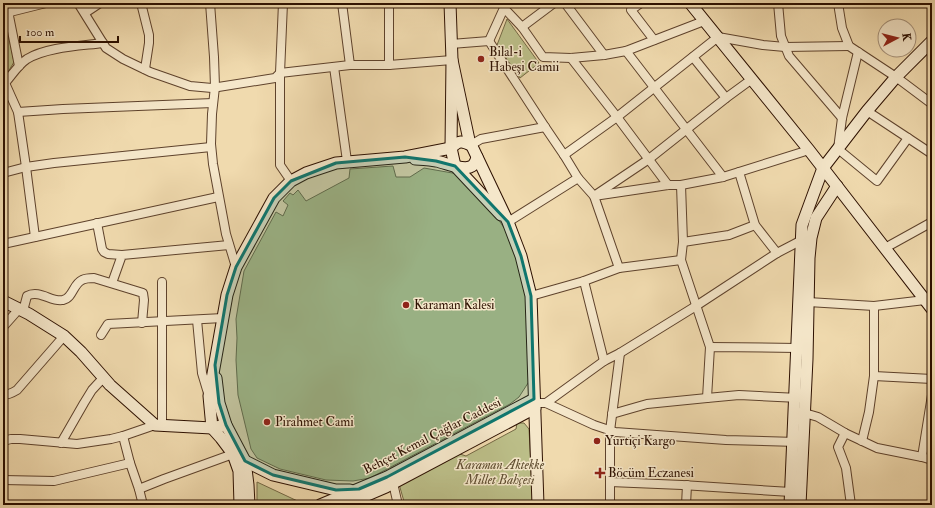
<svg xmlns="http://www.w3.org/2000/svg" width="935" height="508" font-family="'IM FELL Double Pica',serif">
	<rect width="100%" height="100%" fill="#f0daae"/>
	<filter id="stains"><feTurbulence type="fractalNoise" baseFrequency=".005" numOctaves="4"/><feColorMatrix values="0 0 0 0 .2 0 0 0 0 .09 0 0 0 0 .02 0 0 0 .5 -.17"/></filter>
	<radialGradient id="worn" r=".72"><stop offset=".6" stop-color="#630" stop-opacity="0"/><stop offset="1" stop-color="#630" stop-opacity=".3"/></radialGradient>
	<g fill="#bcbf89" stroke="#746844">
		<path d="M3,3H5L7,7L4,14L14,62L5,77L3,78Z"/>
		<path d="M507,19L539,63L520,78L497,45Z"/>
		<path d="M393,166L396,177H410L424,168L458,174L489,206L509,235L526,290L530,380L519,397L510,404L370,478L353,481L326,480L280,469L257,458L251,449L238,395L236,360L237,338L236,319L244,271L276,212L283,216L288,205L283,201L290,193L293,195L298,190L306,201L349,178L350,169Z"/>
		<path d="M517,423H524L529,429L533,505H405L399,484L460,454L466,456L516,429Z"/>
		<path d="M257,482L306,505H257Z"/>
	</g>
	<g fill="none" stroke-linecap="round" stroke-linejoin="round">
		<g stroke="#5e422c" stroke-width="10">
			<g id="street">
				<path d="M78,3L106,48L123,59L150,72L190,86L212,88L275,78L280,73L350,65H389L452,60"/>
				<path d="M141,3L149,35V43L145,69"/>
				<path d="M210,3L214,57L215,87L212,114L211,144L213,164L226,234L236,267"/>
				<path d="M283,3L280,73V165L291,181"/>
				<path d="M342,3L350,65"/>
				<path d="M565,3L604,55"/>
				<path d="M641,3L631,10L654,40"/>
				<path d="M778,3L781,36L789,56L842,118"/>
				<path d="M838,3L842,28L849,46L896,77L932,104"/>
				<path d="M504,8L522,27L543,57L571,58L604,55L626,51L704,21"/>
				<path d="M85,13L100,3"/>
				<path d="M522,27L554,3"/>
				<path d="M489,41L504,8V4"/>
				<path d="M451,44L489,41L545,127L564,155L578,178L594,196L619,268"/>
				<path d="M626,51L723,177"/>
				<path d="M858,52L842,118L838,149L877,181L908,138"/>
				<path d="M693,57L726,98"/>
				<path d="M571,58L617,117L668,185"/>
				<path d="M389,65V3"/>
				<path d="M19,66L9,16L10,12L46,3"/>
				<path d="M334,67L347,161"/>
				<path d="M5,83L18,112L26,167L35,237"/>
				<path d="M3,84L5,83C12,75 18,65 27,59C47,47 80,46 103,43"/>
				<path d="M867,111L908,138L932,154"/>
				<path d="M18,112L63,109L213,103"/>
				<path d="M471,145L481,139L545,127"/>
				<path d="M564,155L617,117L718,37L763,45L785,47L849,46"/>
				<path d="M739,172L755,225L777,253"/>
				<path d="M3,173L26,167L54,163L211,147"/>
				<path d="M681,185L683,242L681,260L710,347"/>
				<path d="M597,194L649,159L726,98L752,79"/>
				<path d="M594,196L668,185H681L723,177L809,150"/>
				<path d="M508,222L578,178"/>
				<path d="M97,223L102,249L104,252L108,254L122,255"/>
				<path d="M683,242L729,235L755,225"/>
				<path d="M3,244L218,197"/>
				<path d="M885,248L932,222"/>
				<path d="M584,281L604,361"/>
				<path d="M162,282V425"/>
				<path d="M112,283L122,255L229,245"/>
				<path d="M531,296L584,281L619,268L681,260"/>
				<path d="M808,302L874,306L925,300"/>
				<path d="M23,311L27,296C40,289 52,303 63,300C73,298 73,284 82,280C86,278 90,278 94,278L143,293L144,300L142,323"/>
				<path d="M197,320L202,373L208,393"/>
				<path d="M3,327L19,309"/>
				<path d="M101,335L108,324L223,318"/>
				<path d="M874,376L932,379"/>
				<path d="M3,395C8,395 12,393 17,390L64,336"/>
				<path d="M707,398L710,347L798,348"/>
				<path d="M534,403H546L594,425L615,432L726,440L797,442"/>
				<path d="M546,403L604,361L620,353L696,306L777,253L802,240L806,239"/>
				<path d="M801,412L818,417L845,433L877,448L922,457L932,460"/>
				<path d="M612,414L647,404L707,398L739,395L799,398"/>
				<path d="M845,433L838,447L846,468L851,505"/>
				<path d="M123,436L130,463L139,489L143,505"/>
				<path d="M3,441L11,439H20L77,444L111,439L123,436L155,425"/>
				<path d="M862,441L869,412L874,376V306"/>
				<path d="M61,443L84,403L92,390L104,377"/>
				<path d="M922,457L932,395"/>
				<path d="M3,480L54,481L130,463"/>
				<path d="M610,482L682,485L791,492"/>
				<path d="M393,483L398,505"/>
				<path d="M139,489L164,479L233,454"/>
				<path d="M610,505V431L620,353"/>
				<path d="M686,505L687,485"/>
			</g>
		</g>
		<g stroke="#2d1000" stroke-width="13">
			<g id="secondary">
				<path d="M450,3L452,60L451,148L455,166L501,215"/>
				<path d="M690,3L809,150L932,309"/>
				<path d="M452,60L469,140L508,222L521,256L531,296L538,505"/>
				<path d="M415,159C422,159 429,160 436,161C446,163 461,170 470,167C475,165 476,161 477,157"/>
				<path d="M3,301L29,314L64,336L81,352L110,385L155,425L212,428L226,425"/>
				<path d="M216,378L219,403L226,425L245,461L248,485L249,505"/>
				<path d="M245,461L273,475L336,490H350"/>
				<path d="M240,505L239,471L233,454L221,438L212,428L209,396L227,295L236,267L274,198L291,181L306,173L336,163L405,157L451,148C459,140 462,141 471,145"/>
				<path d="M320,505L387,477L534,399"/>
				<path d="M344,505L386,487L535,408"/>
				<path d="M790,505L802,225L823,168L867,111L896,77L932,41"/>
				<path d="M800,505L807,359L809,258L811,238L816,218L837,186"/>
			</g>
		</g>
		<use href="#street" stroke="#f5e7ca" stroke-width="8"/>
		<use href="#secondary" stroke="#f5e7ca" stroke-width="11"/>
	</g>
	<path fill="#0f766e" fill-opacity="0.2" stroke="#0f766e" stroke-width="3" stroke-linejoin="round" d="M405,157L436,161L455,166L508,222L521,256L531,296L534,399L387,477L359,489L336,490L273,475L245,461L226,425L219,403L215,365L227,295L236,267L274,198L291,181L336,163Z"/>
	<g fill="#8f2418" stroke="#f5e7ca" stroke-width="1.5">
		<circle cx="481" cy="59" r="4"/>
		<circle cx="406" cy="305" r="4"/>
		<circle cx="267" cy="422" r="4"/>
		<circle cx="597" cy="441" r="4"/>
		<path d="M598 467h4v4h4v4h-4v4h-4v-4h-4v-4h4z"/>
	</g>
	<g text-anchor="middle" dominant-baseline="central" stroke-width="3" stroke-linejoin="round" paint-order="stroke">
		<g font-size="13" fill="#2d1000" stroke="#f5e7ca" text-anchor="start">
			<text x="489" y="52">Bilal-i<tspan x="489" dy="15">Habeşi Camii</tspan></text>
			<text x="414" y="305">Karaman Kalesi</text>
			<text x="275" y="422">Pirahmet Cami</text>
			<text x="605" y="441">Yurtiçi Kargo</text>
			<text x="608" y="473">Böcüm Eczanesi</text>
		</g>
		<g font-size="13" fill="#2d1000" stroke="#f5e7ca">
			<text transform="translate(432 436) rotate(-27)">Behçet Kemal Çağlar Caddesi</text>
		</g>
		<g font-size="13" font-style="italic" fill="#5f4d30" stroke="#f5e7ca">
			<text x="500" y="465">Karaman Aktekke<tspan x="500" dy="15">Millet Bahçesi</tspan></text>
		</g>
	</g>
	<rect width="935" height="508" fill="none" stroke="#f0daae" stroke-width="16"/>
	<rect x="4" y="4" width="927" height="500" fill="none" stroke="#2d1000" stroke-width="2"/>
	<rect x="8" y="8" width="919" height="492" fill="none" stroke="#2d1000"/>
	<g transform="translate(897 38) rotate(83)"><circle r="19" fill="#f5e7ca" stroke="#a59179"/>
	<path d="M0-3L7 15L0 10L-7 15Z" fill="#8f2418"/>
	<text y="-6" font-size="11" font-weight="bold" text-anchor="middle" fill="#2d1000">K</text>
	</g>
	<path d="M20 36v6h98v-6" fill="none" stroke="#2d1000" stroke-width="2"/>
	<text x="26" y="36" font-size="12" fill="#2d1000" stroke="#f5e7ca" stroke-width="3" paint-order="stroke">100 m</text>
	<rect width="100%" height="100%" filter="url(#stains)"/>
	<rect width="100%" height="100%" fill="url(#worn)"/>
</svg>
